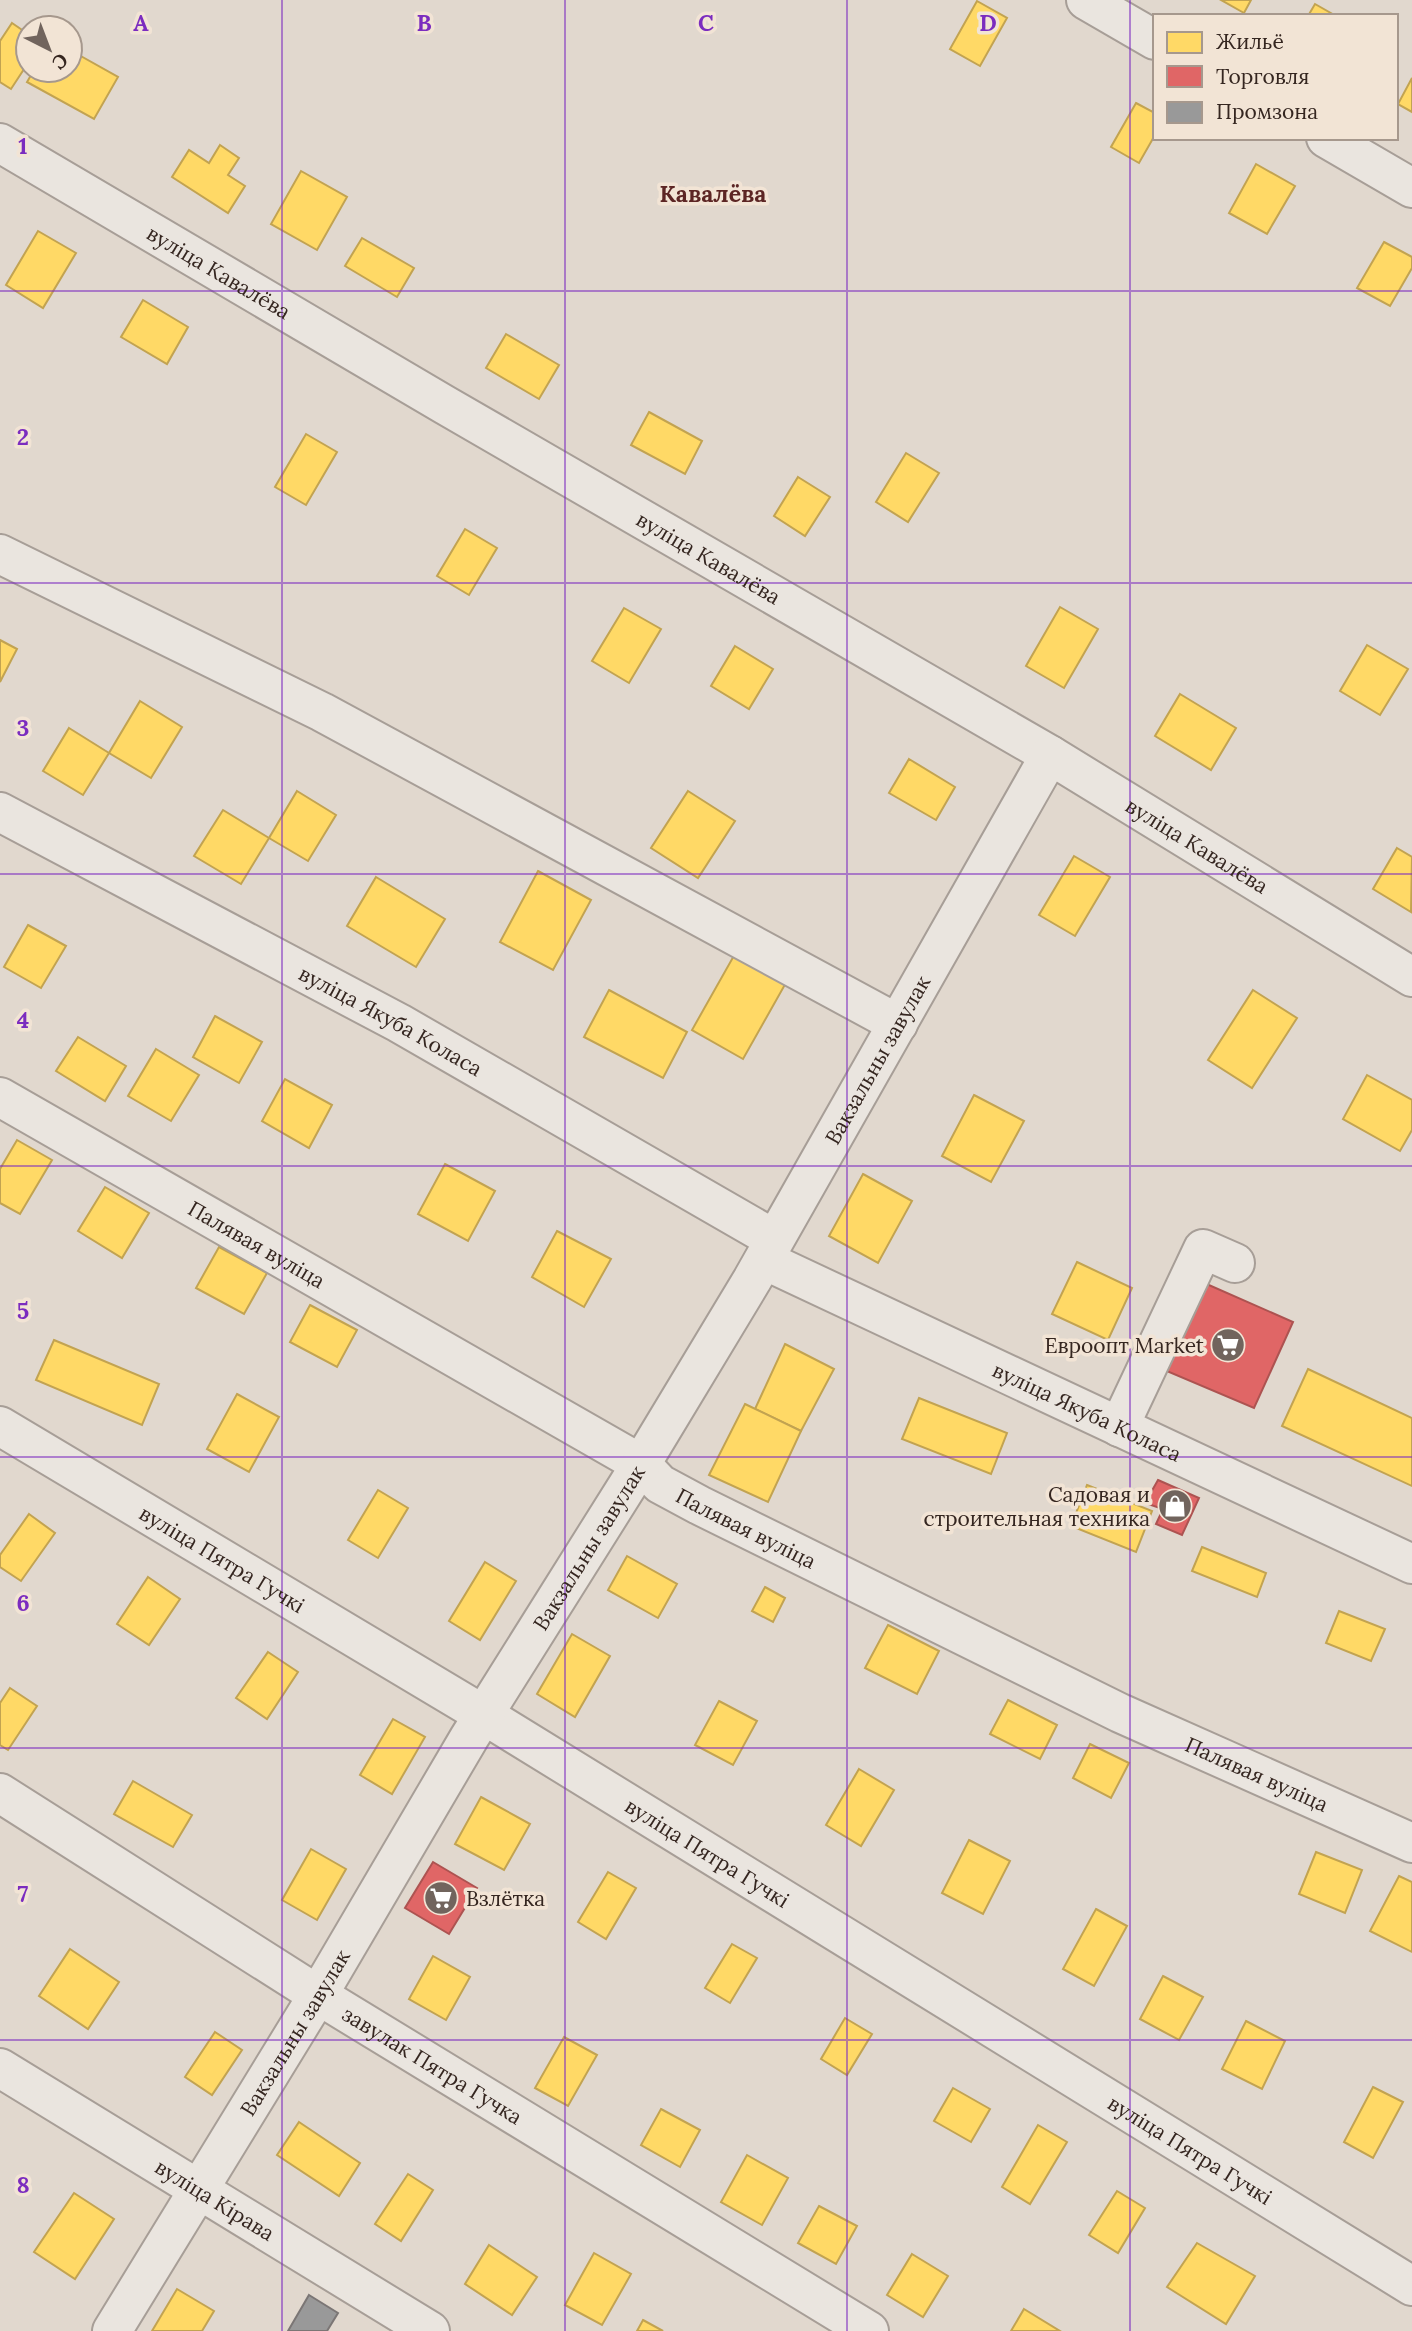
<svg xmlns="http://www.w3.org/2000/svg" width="1412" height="2331" font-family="Lora,serif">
	<rect width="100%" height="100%" fill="#e1d8ce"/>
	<g fill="#ffd966" stroke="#c2a351" stroke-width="2">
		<path d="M1221,0H1251L1244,13Z"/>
		<path d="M977,1L1007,18L980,66L950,49Z"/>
		<path d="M1315,4L1336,16H1308Z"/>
		<path d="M12,23L28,34V63L11,89L0,82V41Z"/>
		<path d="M70,50L118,77L94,119L27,82L34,70H70Z"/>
		<path d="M1412,78V112L1398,104Z"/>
		<path d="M1136,103L1155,113V135L1139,163L1111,147Z"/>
		<path d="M220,145L239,158L228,175L245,186L228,213L172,177L189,150L209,163Z"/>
		<path d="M1256,164L1295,186L1267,234L1229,213Z"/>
		<path d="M301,171L347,197L317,250L271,224Z"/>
		<path d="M38,231L76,253L43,308L6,285Z"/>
		<path d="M362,238L414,268L397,297L345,266Z"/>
		<path d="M1384,242L1412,257V268L1390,306L1357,288Z"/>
		<path d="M143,300L188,327L167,364L121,337Z"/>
		<path d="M506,334L559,365L539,399L486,368Z"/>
		<path d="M649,412L702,441L685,474L631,445Z"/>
		<path d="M306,434L337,452L306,505L275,487Z"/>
		<path d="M906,453L939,473L908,522L876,502Z"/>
		<path d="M798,477L830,497L805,536L774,516Z"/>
		<path d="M465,529L497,548L469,595L437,576Z"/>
		<path d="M1060,607L1098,629L1064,688L1026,666Z"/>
		<path d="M624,608L661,629L629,683L592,661Z"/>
		<path d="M0,640L17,649L0,682Z"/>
		<path d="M1367,645L1408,669L1380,715L1340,691Z"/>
		<path d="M735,646L773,669L749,709L711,686Z"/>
		<path d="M1180,694L1236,728L1211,770L1155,736Z"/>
		<path d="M140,701L182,727L151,778L109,753Z"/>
		<path d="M69,728L109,753L83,795L43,771Z"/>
		<path d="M909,759L955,787L936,820L889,793Z"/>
		<path d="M297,791L336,815L308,861L269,838Z"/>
		<path d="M688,791L735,821L698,878L651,848Z"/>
		<path d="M223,810L269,838L241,884L194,856Z"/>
		<path d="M1397,848L1412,857L1411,912L1373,889Z"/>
		<path d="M1074,856L1110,877L1075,936L1039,915Z"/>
		<path d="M538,871L591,900L553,970L500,942Z"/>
		<path d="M376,877L445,919L416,967L347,926Z"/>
		<path d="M28,925L66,946L41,988L4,967Z"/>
		<path d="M736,952L787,981L743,1059L692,1030Z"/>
		<path d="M609,990L687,1032L663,1078L584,1037Z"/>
		<path d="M1253,990L1297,1018L1252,1088L1208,1060Z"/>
		<path d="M215,1016L262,1042L239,1083L193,1057Z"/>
		<path d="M78,1037L126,1066L105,1101L56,1071Z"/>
		<path d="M156,1049L199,1075L171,1121L128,1096Z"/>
		<path d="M1367,1075L1412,1100V1130L1400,1151L1343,1119Z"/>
		<path d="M285,1079L332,1105L309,1148L262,1121Z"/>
		<path d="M974,1095L1024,1121L991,1182L942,1156Z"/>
		<path d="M17,1140L52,1160L20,1214L0,1203V1169Z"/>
		<path d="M445,1164L495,1191L468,1241L418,1214Z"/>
		<path d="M863,1174L912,1201L878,1263L829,1236Z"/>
		<path d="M105,1187L149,1213L122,1258L78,1231Z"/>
		<path d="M557,1231L611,1259L584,1307L532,1277Z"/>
		<path d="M219,1247L267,1273L244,1314L196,1288Z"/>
		<path d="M1077,1262L1132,1288L1108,1340L1052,1314Z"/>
		<path d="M310,1305L357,1330L337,1367L290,1342Z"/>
		<path d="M54,1340L159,1384L142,1425L36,1380Z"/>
		<path d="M785,1344L834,1369L801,1431L755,1409Z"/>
		<path d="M1308,1369L1412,1418V1486L1282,1426Z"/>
		<path d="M237,1394L279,1417L249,1472L207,1449Z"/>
		<path d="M919,1398L1007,1433L991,1474L902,1439Z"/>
		<path d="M745,1404L801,1431L768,1502L709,1475Z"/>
		<path d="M1087,1485L1152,1511L1136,1552L1071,1526Z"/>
		<path d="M378,1490L408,1508L378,1558L348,1540Z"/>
		<path d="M29,1514L55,1533L21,1581L0,1567V1555Z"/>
		<path d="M1202,1547L1266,1573L1257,1597L1192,1571Z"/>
		<path d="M627,1556L677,1584L658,1618L608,1590Z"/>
		<path d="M485,1562L516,1581L480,1640L449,1621Z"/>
		<path d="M148,1577L180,1599L149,1645L117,1624Z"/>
		<path d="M765,1587L785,1598L773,1622L752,1611Z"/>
		<path d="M1339,1611L1385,1629L1371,1661L1326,1643Z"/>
		<path d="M888,1625L939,1651L917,1694L865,1668Z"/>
		<path d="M572,1634L610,1656L575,1717L537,1694Z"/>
		<path d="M268,1652L298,1672L267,1719L236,1698Z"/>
		<path d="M10,1688L37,1706L8,1750L0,1745V1703Z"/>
		<path d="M1008,1700L1057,1725L1040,1759L990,1734Z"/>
		<path d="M719,1701L757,1721L733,1765L695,1745Z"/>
		<path d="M393,1719L425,1737L392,1794L360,1775Z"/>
		<path d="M1090,1744L1129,1763L1111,1798L1073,1778Z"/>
		<path d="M859,1769L894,1790L861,1846L826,1825Z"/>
		<path d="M133,1781L192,1815L173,1847L114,1814Z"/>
		<path d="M481,1797L530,1824L504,1870L455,1844Z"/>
		<path d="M969,1840L1010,1861L983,1914L942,1893Z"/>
		<path d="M311,1849L346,1869L317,1920L282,1900Z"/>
		<path d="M1316,1852L1362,1870L1345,1913L1299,1894Z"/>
		<path d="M608,1872L636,1888L606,1939L578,1922Z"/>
		<path d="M1399,1876L1412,1882V1952L1370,1931Z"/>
		<path d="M1096,1909L1127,1926L1094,1986L1063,1969Z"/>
		<path d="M732,1944L757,1958L730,2003L705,1988Z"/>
		<path d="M70,1949L119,1982L88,2029L39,1996Z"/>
		<path d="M433,1956L470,1977L446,2020L409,1999Z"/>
		<path d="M1163,1976L1203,1997L1179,2040L1140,2019Z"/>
		<path d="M845,2018L872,2034L847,2075L821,2059Z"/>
		<path d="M1246,2021L1285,2041L1262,2089L1222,2069Z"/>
		<path d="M215,2032L242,2050L212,2095L185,2077Z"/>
		<path d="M564,2037L597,2055L568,2106L535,2088Z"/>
		<path d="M1373,2087L1403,2102L1373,2158L1344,2142Z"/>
		<path d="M953,2088L990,2109L971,2142L934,2121Z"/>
		<path d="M661,2109L700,2130L680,2167L641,2145Z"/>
		<path d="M299,2122L360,2163L339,2196L277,2155Z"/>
		<path d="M1038,2125L1067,2142L1030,2204L1002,2187Z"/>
		<path d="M747,2155L788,2178L762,2225L721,2202Z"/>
		<path d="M408,2174L433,2190L401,2241L375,2224Z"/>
		<path d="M1117,2191L1145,2208L1118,2253L1089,2235Z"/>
		<path d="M74,2193L114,2219L75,2279L34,2252Z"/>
		<path d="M819,2206L857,2226L836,2264L798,2243Z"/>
		<path d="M1197,2243L1255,2276L1226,2324L1167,2287Z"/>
		<path d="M489,2245L537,2277L512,2315L465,2284Z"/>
		<path d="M594,2253L631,2274L602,2325L565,2305Z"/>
		<path d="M912,2254L948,2276L923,2317L887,2295Z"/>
		<path d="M177,2289L214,2311L202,2331H152Z"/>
		<path d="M1024,2309L1060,2331H1011Z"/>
		<path d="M643,2320L663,2331H637Z"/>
	</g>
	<g fill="#e06666" stroke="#ad5351" stroke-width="2">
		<path d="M1202,1282L1293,1322L1254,1408L1162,1369Z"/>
		<path d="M1158,1480L1199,1498L1182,1535L1156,1524L1163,1509L1145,1503Z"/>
		<path d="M433,1862L477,1888L449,1934L405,1908Z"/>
	</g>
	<path fill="#999" stroke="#7b7675" stroke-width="2" d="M309,2295L338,2313L327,2331H288Z"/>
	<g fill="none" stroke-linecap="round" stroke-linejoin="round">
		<g stroke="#a79e97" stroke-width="42">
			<g id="minor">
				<path d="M1086,0L1155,40"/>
				<path d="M1326,138L1412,188"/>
				<path id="s1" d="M0,143L445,405L1050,755L1412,977"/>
				<path d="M0,554L322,712L898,1024"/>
				<path id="s2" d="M0,812L399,1023L774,1239"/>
				<path id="s3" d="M0,1097L641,1464L660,1484L699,1505L1120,1713L1412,1843"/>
				<path id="s4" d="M764,1260L1412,1564"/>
				<path id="s5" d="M0,1426L484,1715L1412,2286"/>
				<path d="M1119,1427L1203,1249L1235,1263"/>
				<path id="s6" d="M0,1793L318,1995L869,2331"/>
				<path id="s7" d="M0,2068L430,2331"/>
				<path id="s8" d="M112,2331L318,1995L469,1738L641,1464L752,1280L1050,755"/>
			</g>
		</g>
		<use href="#minor" stroke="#eae5df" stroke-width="38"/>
	</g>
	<path fill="none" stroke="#7b2cbf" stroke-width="2" stroke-opacity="0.55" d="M282,0V2331M565,0V2331M847,0V2331M1130,0V2331M0,291H1412M0,583H1412M0,874H1412M0,1166H1412M0,1457H1412M0,1748H1412M0,2040H1412"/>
	<defs>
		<g id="supermarket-disc" transform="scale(1.75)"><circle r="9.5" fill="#71645d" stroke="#f2e4d5"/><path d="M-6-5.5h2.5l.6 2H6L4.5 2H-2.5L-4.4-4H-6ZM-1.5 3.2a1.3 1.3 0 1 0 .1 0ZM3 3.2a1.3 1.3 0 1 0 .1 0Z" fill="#fff"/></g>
		<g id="shop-disc" transform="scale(1.75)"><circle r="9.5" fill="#71645d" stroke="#f2e4d5"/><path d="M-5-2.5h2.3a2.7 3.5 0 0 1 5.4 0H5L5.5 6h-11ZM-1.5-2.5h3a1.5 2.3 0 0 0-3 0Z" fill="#fff"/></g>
	</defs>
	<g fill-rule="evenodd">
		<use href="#supermarket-disc" x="1228" y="1345"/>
		<use href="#shop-disc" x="1175" y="1506"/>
		<use href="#supermarket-disc" x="441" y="1898"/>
	</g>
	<g text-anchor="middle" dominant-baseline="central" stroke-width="7" stroke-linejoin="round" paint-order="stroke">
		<g font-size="21" fill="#352620" stroke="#f2e4d5">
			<text stroke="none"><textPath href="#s1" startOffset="254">вуліца Кавалёва</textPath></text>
			<text stroke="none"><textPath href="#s1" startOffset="821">вуліца Кавалёва</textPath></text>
			<text stroke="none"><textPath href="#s1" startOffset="1388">вуліца Кавалёва</textPath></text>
			<text stroke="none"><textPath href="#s2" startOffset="443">вуліца Якуба Коласа</textPath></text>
			<text stroke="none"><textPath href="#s8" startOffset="1484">Вакзальны завулак</textPath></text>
			<text stroke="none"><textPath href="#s3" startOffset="296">Палявая вуліца</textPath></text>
			<text stroke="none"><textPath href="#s4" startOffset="357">вуліца Якуба Коласа</textPath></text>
			<text stroke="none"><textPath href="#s3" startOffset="863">Палявая вуліца</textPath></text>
			<text stroke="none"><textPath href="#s8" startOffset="917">Вакзальны завулак</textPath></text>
			<text stroke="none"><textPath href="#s5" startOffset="259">вуліца Пятра Гучкі</textPath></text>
			<text stroke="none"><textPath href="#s3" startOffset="1430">Палявая вуліца</textPath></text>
			<text stroke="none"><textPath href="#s5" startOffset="826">вуліца Пятра Гучкі</textPath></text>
			<text stroke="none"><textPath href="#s8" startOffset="350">Вакзальны завулак</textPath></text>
			<text stroke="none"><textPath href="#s6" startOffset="511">завулак Пятра Гучка</textPath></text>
			<text stroke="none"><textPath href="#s5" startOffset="1393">вуліца Пятра Гучкі</textPath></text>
			<text stroke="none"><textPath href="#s7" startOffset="252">вуліца Кірава</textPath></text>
		</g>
		<g font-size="21" fill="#352620" stroke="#f2e4d5" text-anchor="end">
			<text x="1204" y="1345">Евроопт Market</text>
			<text x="1150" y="1494">Садовая и<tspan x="1150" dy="24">строительная техника</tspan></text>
			<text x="466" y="1898" text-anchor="start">Взлётка</text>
		</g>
		<g font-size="23" font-weight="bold" fill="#5c2524" stroke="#f2e4d5">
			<text x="713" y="193">Кавалёва</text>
		</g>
	</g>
	<g font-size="23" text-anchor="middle" font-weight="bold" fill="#7b2cbf" stroke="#f2e4d5" stroke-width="7" stroke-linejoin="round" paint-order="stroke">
		<text x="141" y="31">A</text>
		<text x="424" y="31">B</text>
		<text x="706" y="31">C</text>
		<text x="988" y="31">D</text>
		<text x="23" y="154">1</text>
		<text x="23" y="445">2</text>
		<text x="23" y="736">3</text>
		<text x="23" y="1028">4</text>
		<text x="23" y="1319">5</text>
		<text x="23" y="1611">6</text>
		<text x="23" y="1902">7</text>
		<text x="23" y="2193">8</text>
	</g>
	<rect x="1153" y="14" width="245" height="126" fill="#f2e4d5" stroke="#a6988d" stroke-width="2"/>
	<rect x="1167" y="32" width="35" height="21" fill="#ffd966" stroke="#a6988d" stroke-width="2"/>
	<text x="1216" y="49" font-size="21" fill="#352620">Жильё</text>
	<rect x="1167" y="66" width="35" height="21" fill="#e06666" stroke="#a6988d" stroke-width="2"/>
	<text x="1216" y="84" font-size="21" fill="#352620">Торговля</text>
	<rect x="1167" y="102" width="35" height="21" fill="#999999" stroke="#a6988d" stroke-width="2"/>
	<text x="1216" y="119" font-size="21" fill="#352620">Промзона</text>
	<g transform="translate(49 49) rotate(138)"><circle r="33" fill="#f2e4d5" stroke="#a6988d" stroke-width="2"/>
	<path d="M0-5L12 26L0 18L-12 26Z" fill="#71645d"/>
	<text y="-10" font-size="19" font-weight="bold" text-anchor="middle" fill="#352620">С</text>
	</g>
</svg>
